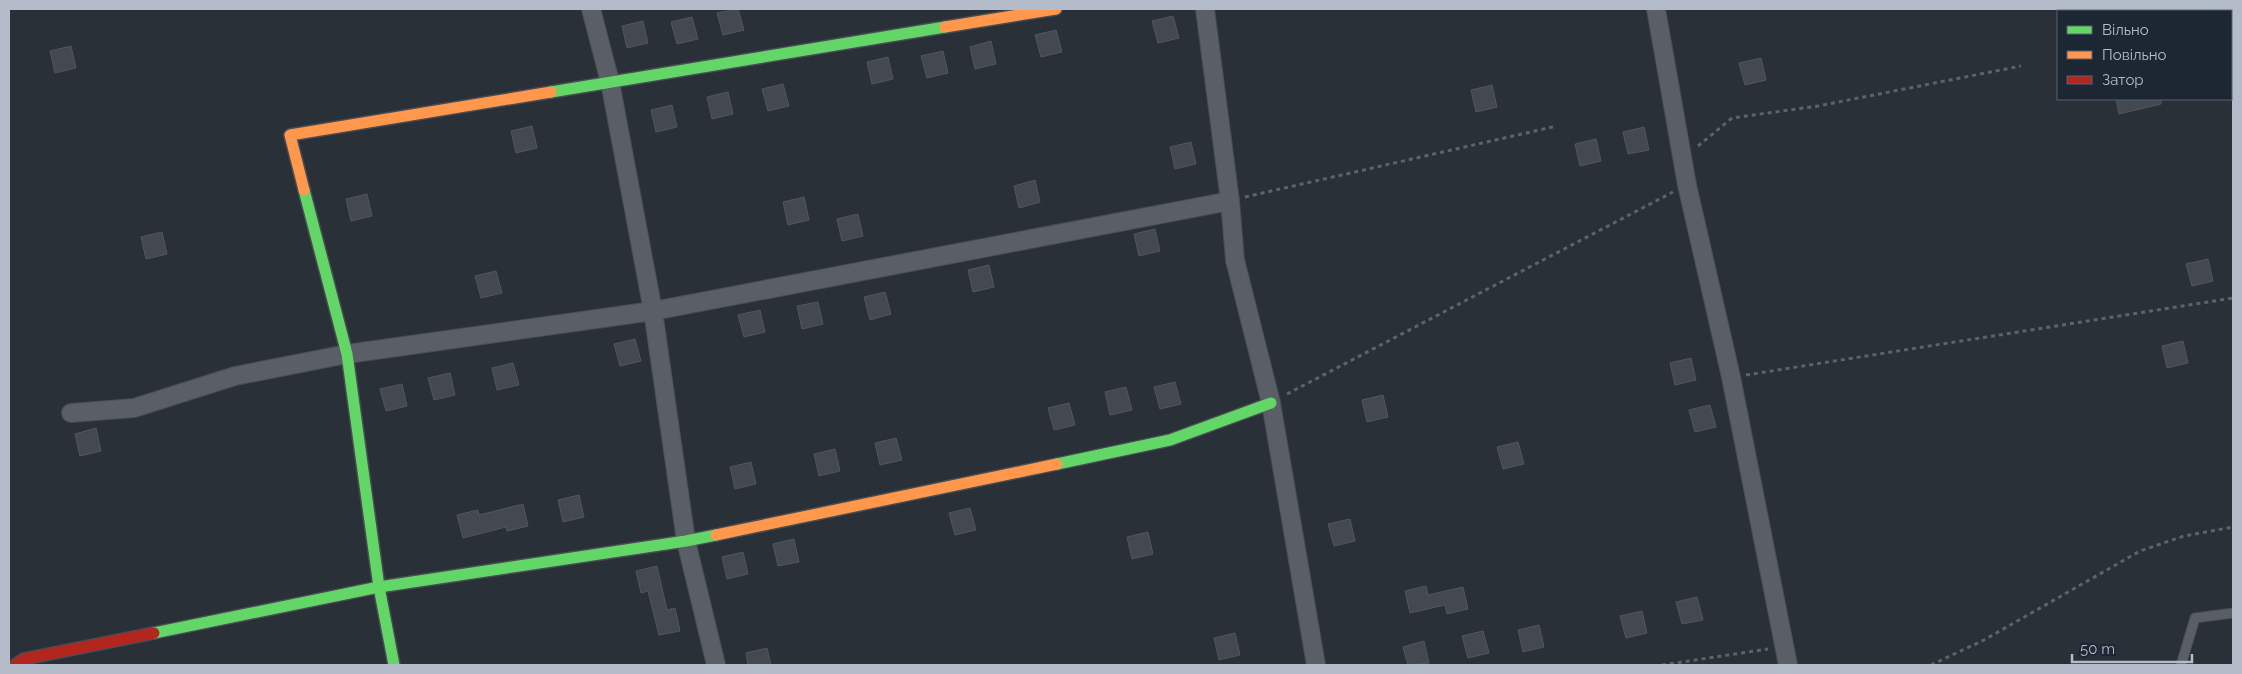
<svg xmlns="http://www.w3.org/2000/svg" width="2242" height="674" font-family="Raleway,sans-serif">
	<rect width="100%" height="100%" fill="#2a3038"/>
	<g fill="#444950" stroke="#52575f">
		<path d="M738,9L744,30L723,35L717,13Z"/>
		<path d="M1173,16L1179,38L1158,43L1152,21Z"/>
		<path d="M692,17L698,39L677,44L671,22Z"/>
		<path d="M643,21L648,43L627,48L622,26Z"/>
		<path d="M1056,30L1062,52L1041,57L1035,35Z"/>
		<path d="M991,41L996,64L975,69L970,47Z"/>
		<path d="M71,46L76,68L55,73L50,51Z"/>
		<path d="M943,51L948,73L927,78L921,56Z"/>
		<path d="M888,57L893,79L872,84L867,62Z"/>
		<path d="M1761,58L1766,80L1745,85L1739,63Z"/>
		<path d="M783,84L789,106L768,111L762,89Z"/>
		<path d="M1492,85L1497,107L1476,112L1471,90Z"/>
		<path d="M728,92L733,114L712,119L707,97Z"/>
		<path d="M2116,99H2161V104L2119,114Z"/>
		<path d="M672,105L677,127L656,132L651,110Z"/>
		<path d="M532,126L537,148L516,153L511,131Z"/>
		<path d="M1644,127L1649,150L1628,154L1623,132Z"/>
		<path d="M1596,139L1601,161L1580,166L1575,144Z"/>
		<path d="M1191,142L1196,164L1175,169L1170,147Z"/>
		<path d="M1035,180L1040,202L1019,208L1014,186Z"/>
		<path d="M367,194L372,216L351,221L346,199Z"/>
		<path d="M804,197L809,220L788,225L783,202Z"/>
		<path d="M858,214L863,236L842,241L837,219Z"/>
		<path d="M1155,229L1160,251L1139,256L1134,234Z"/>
		<path d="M162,232L167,254L146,259L141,237Z"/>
		<path d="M2208,259L2213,281L2192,286L2186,264Z"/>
		<path d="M989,265L994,287L973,292L968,270Z"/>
		<path d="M496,271L502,293L481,298L475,276Z"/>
		<path d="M885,292L891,314L870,320L864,297Z"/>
		<path d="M818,302L823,324L802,329L797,306Z"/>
		<path d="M760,310L765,332L744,337L738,315Z"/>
		<path d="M635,339L641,361L620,366L614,344Z"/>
		<path d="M2183,341L2188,363L2167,368L2162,346Z"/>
		<path d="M1691,358L1696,380L1675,385L1670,363Z"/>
		<path d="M513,363L519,385L497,390L492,368Z"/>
		<path d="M450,373L455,395L434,400L428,378Z"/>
		<path d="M1175,382L1181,404L1160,409L1154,387Z"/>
		<path d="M402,384L407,406L386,411L380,389Z"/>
		<path d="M1126,387L1132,410L1110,415L1105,392Z"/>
		<path d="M1383,395L1388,417L1367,422L1362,400Z"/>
		<path d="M1069,403L1075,425L1054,430L1048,408Z"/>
		<path d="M1710,405L1716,427L1695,432L1689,410Z"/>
		<path d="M96,428L101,451L80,456L75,434Z"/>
		<path d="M896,438L902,460L880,465L875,443Z"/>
		<path d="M1518,442L1524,464L1503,469L1497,447Z"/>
		<path d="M835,449L840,471L819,476L814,454Z"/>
		<path d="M751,462L756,484L735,489L730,467Z"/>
		<path d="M579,495L584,517L563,522L558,500Z"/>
		<path d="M523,504L528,526L507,531L506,527L463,538L457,515L478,510L479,515Z"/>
		<path d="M970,508L976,530L955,535L949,513Z"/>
		<path d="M1350,519L1355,541L1334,546L1328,524Z"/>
		<path d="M1148,532L1153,554L1132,559L1127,537Z"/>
		<path d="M794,539L799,562L778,566L773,544Z"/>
		<path d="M743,552L748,574L727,579L722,557Z"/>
		<path d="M657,566L667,610L675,608L680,631L659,635L648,591L641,593L636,571Z"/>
		<path d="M1426,586L1428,595L1463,587L1468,609L1447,614L1445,605L1410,613L1405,591Z"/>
		<path d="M1697,597L1703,620L1682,624L1676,602Z"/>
		<path d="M1642,611L1647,633L1626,638L1620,616Z"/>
		<path d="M1539,625L1544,647L1523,652L1518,630Z"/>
		<path d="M1483,631L1489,653L1468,658L1462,636Z"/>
		<path d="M1235,633L1240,655L1219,660L1214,638Z"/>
		<path d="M1424,641L1429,663L1408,665L1403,647Z"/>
		<path d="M767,648L771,665H748L746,653Z"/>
	</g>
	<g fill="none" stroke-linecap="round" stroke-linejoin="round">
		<g stroke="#484c53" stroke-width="11">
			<path id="lane" d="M2181,665L2195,618L2233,613"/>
		</g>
		<g stroke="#484c53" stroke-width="20">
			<g id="street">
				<path d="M591,9L610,82L653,311L686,541L716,665"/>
				<path d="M1205,9L1230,201L1235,260L1271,403L1316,665"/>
				<path d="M1656,9L1687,185L1731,377L1788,665"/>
				<path d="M71,413L134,408L235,376L347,354L653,311L1230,201"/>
			</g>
		</g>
		<g stroke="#484c53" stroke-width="14">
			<g id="fast">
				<path d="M551,92L945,27"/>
				<path d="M304,190L347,354L379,587L394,665"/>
				<path d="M1057,464L1170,440L1271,403"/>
				<path d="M154,633L379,587L686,541L716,535"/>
			</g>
		</g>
		<g stroke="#484c53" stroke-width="14">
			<g id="slow">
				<path d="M945,27L1056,9"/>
				<path d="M304,190L290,135L551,92"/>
				<path d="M716,535L1057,464"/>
			</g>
		</g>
		<g stroke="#484c53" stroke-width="14">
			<path id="jam" d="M15,665L24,659L154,633"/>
		</g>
		<g stroke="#5d636a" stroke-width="3" stroke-dasharray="4 4" stroke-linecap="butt">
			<path d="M1698,146L1732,118L1818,106L2021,66"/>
			<path d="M1245,197L1557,126"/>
			<path d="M1746,375L2233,298"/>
			<path d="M1287,394L1673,192"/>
			<path d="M1662,665L1768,649"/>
			<path d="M1931,665L1984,640L2140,551L2184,536L2233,527"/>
		</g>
		<use href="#lane" stroke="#5a5e66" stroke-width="9"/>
		<use href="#street" stroke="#5a5e66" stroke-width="18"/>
		<use href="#fast" stroke="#63d668" stroke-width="11"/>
		<use href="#slow" stroke="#ff974d" stroke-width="11"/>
		<use href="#jam" stroke="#b3261e" stroke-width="11"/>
	</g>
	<rect width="2242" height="674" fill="none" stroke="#b4bcc9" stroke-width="20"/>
	<rect x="2057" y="10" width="175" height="90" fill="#1d2633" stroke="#59626f"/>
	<rect x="2067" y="26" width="25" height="8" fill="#63d668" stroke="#59626f"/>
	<text x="2102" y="35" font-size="15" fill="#b4bcc9">Вільно</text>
	<rect x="2067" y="51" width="25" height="8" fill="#ff974d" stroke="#59626f"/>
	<text x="2102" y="60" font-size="15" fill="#b4bcc9">Повільно</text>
	<rect x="2067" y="76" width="25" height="8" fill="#b3261e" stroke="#59626f"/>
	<text x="2102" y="85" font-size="15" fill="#b4bcc9">Затор</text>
	<path d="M2072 654v8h120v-8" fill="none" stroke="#b4bcc9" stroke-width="2.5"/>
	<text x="2080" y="654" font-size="15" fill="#b4bcc9" stroke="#1d2633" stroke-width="4" paint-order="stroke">50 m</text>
</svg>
